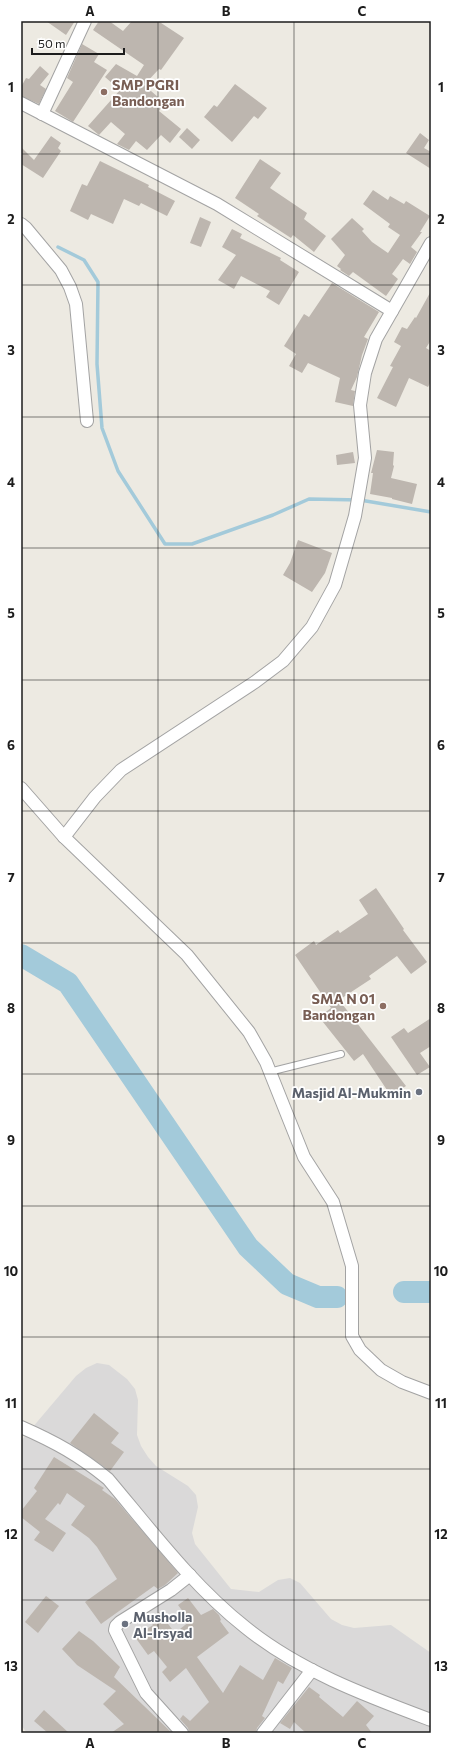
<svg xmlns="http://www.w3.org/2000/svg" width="452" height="1754" font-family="Commissioner,sans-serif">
	<rect width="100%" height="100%" fill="#edeae2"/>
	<path fill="#dad9d9" d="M97,1363L109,1365L127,1379L135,1389L138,1400L137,1435L141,1446L148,1457L156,1466L188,1486L196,1495L198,1507L192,1533L195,1544L231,1589L259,1592L278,1580L290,1578L300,1583L331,1619L342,1625L354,1628L391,1625L431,1653V1733H27L21,1725V1441L76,1376L86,1368Z"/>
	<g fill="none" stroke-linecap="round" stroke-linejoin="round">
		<path stroke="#a3cada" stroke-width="3.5" d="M58,247L84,260L98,282L97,364L102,428L118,471L165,544H192L273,515L309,499L360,500L431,512"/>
		<g stroke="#a3cada" stroke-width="22">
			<path d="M21,955L68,983L248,1247L287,1284L318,1297H337"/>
			<path d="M404,1292H431"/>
		</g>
	</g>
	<g fill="#bdb6af">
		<path d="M46,21H75L66,35Z"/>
		<path d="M99,21H109L123,31L132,21H158L184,38L161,70L159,69L144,85L165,103L159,111L181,129L170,143L161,135L147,150L136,141L129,150L117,144L125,134L111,122L99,135L88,126L120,90L105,77L116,64L137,76L144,65L93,30Z"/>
		<path d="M82,44L99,54L94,62L107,70L73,122L55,111L73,82L67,78Z"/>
		<path d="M40,66L49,74L40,85L46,89L39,104L21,96V87L26,78L29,79Z"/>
		<path d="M235,84L267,108L258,119L254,116L232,142L204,117L214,105L217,107Z"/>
		<path d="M187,128L200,140L192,149L179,137Z"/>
		<path d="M420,133L429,140L424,148L431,152V169L406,153Z"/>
		<path d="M51,136L61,143L58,148L61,151L43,178L21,164V147L34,160Z"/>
		<path d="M260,159L281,173L270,188L307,213L304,219L326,236L314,252L293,235L291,238L257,216L259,214L235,198Z"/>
		<path d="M100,161L149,185L148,187L175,201L167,216L141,203L139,206L124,199L113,224L91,214L88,220L70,211L82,184L87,186Z"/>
		<path d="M373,190L388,200L390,196L404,204L406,201L430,216L420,232H422L411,247L417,252L410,264L403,259L392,274L398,279L386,296L353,272L349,276L340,270L341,269L337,266L345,255L331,239L352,218L364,229L362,231L372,242L388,253L400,235L388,227L390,224L363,204Z"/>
		<path d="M200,217L211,222L201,247L190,243Z"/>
		<path d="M232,229L242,234L240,238L281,258L280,260L299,272L279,305L266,297L270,291L241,276L234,289L218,280L236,255L222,247Z"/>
		<path d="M332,283L379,312L364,337L368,339L362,355L357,377L351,390L355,391L353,406L335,402L340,378L308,363L302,373L289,366L296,354L284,346L304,314L309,317Z"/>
		<path d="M431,291V340L426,348L431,351V381L428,387L409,378L396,407L377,398L393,367L390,366L401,346L394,342L402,327L407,329L415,317L416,318Z"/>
		<path d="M377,450L394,452L393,465L394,466L391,478L417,484L412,504L392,499V498L370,494L373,473H371Z"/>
		<path d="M353,452L355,463L337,465L336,455Z"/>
		<path d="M298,540L332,553L325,573L312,592L283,575L290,563Z"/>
		<path d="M376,888L404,929L403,930L427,962L411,974L397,956L369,976L371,979L339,1000L406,1086L391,1096L363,1054L354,1061L319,1017L331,1008L295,955L314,941L316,945L338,930L340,933L368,914L359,900Z"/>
		<path d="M431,1018V1046L420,1053L430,1067L417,1075L391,1037L404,1028L408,1033Z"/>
		<path d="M94,1413L119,1433L111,1443L124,1452L110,1471L70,1443Z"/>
		<path d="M54,1457L104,1488L102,1490L115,1499L178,1573L165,1585L158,1589L154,1586L101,1624L85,1602L117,1579L97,1547L89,1538L71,1525L85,1506L67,1493L60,1505L58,1503L45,1519L66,1533L53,1552L34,1540L40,1532L21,1517V1511L37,1491L34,1488Z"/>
		<path d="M46,1596L59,1606L38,1633L25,1622Z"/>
		<path d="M188,1598L201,1615L213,1609L219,1615L221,1620L220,1621L229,1633L197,1657L223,1693L240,1665L263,1680L275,1658L292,1668L283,1684L278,1681L262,1716L265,1718L257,1728L256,1733H189L188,1728L180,1719L183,1715L190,1721L209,1702L186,1668L170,1682L162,1672L167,1667L154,1651L148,1655L135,1637L153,1625L149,1620L159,1612L175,1633L190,1621L178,1605Z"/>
		<path d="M79,1631L93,1641L120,1667L114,1677L172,1733H111L124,1724L103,1704L116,1691L77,1665L62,1649Z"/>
		<path d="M309,1687L320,1695L319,1697L343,1717L357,1701L374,1716L366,1725L372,1733H306L294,1722L290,1729L280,1723Z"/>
		<path d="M44,1710L69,1733H48L34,1721Z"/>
	</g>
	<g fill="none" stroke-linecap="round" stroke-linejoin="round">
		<g stroke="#a3a3a3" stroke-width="8">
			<path id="lane" d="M269,1072L341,1054"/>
		</g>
		<g stroke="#a3a3a3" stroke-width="14">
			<g id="street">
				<path d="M21,103L217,204L392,311"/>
				<path d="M42,114L85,21"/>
				<path d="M21,224L26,228L61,270L70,287L76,304L87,421"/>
				<path d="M21,788L64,837L187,955L249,1032L266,1062L304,1157L333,1202L352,1266V1336L360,1350L381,1370L402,1382L431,1393"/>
				<path d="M64,837L95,797L121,770L255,682L283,661L312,627L335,585L355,516L365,458L360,405L365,373L376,339L431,243"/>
				<path d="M21,1427C55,1442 79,1455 108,1479C151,1530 193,1586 245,1627C299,1671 367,1696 431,1720"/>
				<path d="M182,1733L146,1693L115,1630L116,1626L120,1622L171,1590L190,1575"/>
				<path d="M263,1733L312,1670"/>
			</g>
		</g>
		<use href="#lane" stroke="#fff" stroke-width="6"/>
		<use href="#street" stroke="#fff" stroke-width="12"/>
	</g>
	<path fill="none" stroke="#1c1c1c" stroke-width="1" stroke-opacity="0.55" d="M158,21V1733M294,21V1733M21,154H431M21,285H431M21,417H431M21,548H431M21,680H431M21,811H431M21,943H431M21,1074H431M21,1206H431M21,1337H431M21,1469H431M21,1600H431"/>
	<g fill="#8d6e63" stroke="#fff" stroke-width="1.5">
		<circle cx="104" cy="92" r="4"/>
		<circle cx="383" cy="1006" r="4"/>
	</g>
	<g fill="#6b7280" stroke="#fff" stroke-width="1.5">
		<circle cx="419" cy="1092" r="4"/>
		<circle cx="125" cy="1624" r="4"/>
	</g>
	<g text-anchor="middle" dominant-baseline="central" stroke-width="3.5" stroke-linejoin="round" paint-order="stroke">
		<g font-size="14" font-weight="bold" fill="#785e54" stroke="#fff" text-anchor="start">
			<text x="112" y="84">SMP PGRI<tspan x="112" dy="16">Bandongan</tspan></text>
			<text x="375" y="998" text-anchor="end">SMA N 01<tspan x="375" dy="16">Bandongan</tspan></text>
		</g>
		<g font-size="14" font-weight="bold" fill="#5b616d" stroke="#fff" text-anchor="end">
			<text x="411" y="1092">Masjid Al-Mukmin</text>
			<text x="133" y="1616" text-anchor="start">Musholla<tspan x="133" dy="16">Al-Irsyad</tspan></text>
		</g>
	</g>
	<rect width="452" height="1754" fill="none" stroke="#ffffff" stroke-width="44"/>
	<path d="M32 48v6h92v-6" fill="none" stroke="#1c1c1c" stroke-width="2"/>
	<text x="38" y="48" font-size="12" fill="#1c1c1c" stroke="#ffffff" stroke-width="3" paint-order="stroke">50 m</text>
	<rect x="22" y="22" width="408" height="1710" fill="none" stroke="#1c1c1c" stroke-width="1.5"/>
	<g font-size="13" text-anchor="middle" font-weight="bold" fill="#1c1c1c">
		<text x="90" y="16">A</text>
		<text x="226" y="16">B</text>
		<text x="362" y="16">C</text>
		<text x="11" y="92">1</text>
		<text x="441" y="92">1</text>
		<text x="11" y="224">2</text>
		<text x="441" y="224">2</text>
		<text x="11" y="355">3</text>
		<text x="441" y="355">3</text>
		<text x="11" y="487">4</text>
		<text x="441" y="487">4</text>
		<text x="11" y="618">5</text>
		<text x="441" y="618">5</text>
		<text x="11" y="750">6</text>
		<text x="441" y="750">6</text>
		<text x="11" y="882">7</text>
		<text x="441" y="882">7</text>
		<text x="11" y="1013">8</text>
		<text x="441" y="1013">8</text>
		<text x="11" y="1145">9</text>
		<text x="441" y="1145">9</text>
		<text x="11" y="1276">10</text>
		<text x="441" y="1276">10</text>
		<text x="11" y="1408">11</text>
		<text x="441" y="1408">11</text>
		<text x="11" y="1539">12</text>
		<text x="441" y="1539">12</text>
		<text x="11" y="1671">13</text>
		<text x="441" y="1671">13</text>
		<text x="90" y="1748">A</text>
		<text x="226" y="1748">B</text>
		<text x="362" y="1748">C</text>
	</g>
</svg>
